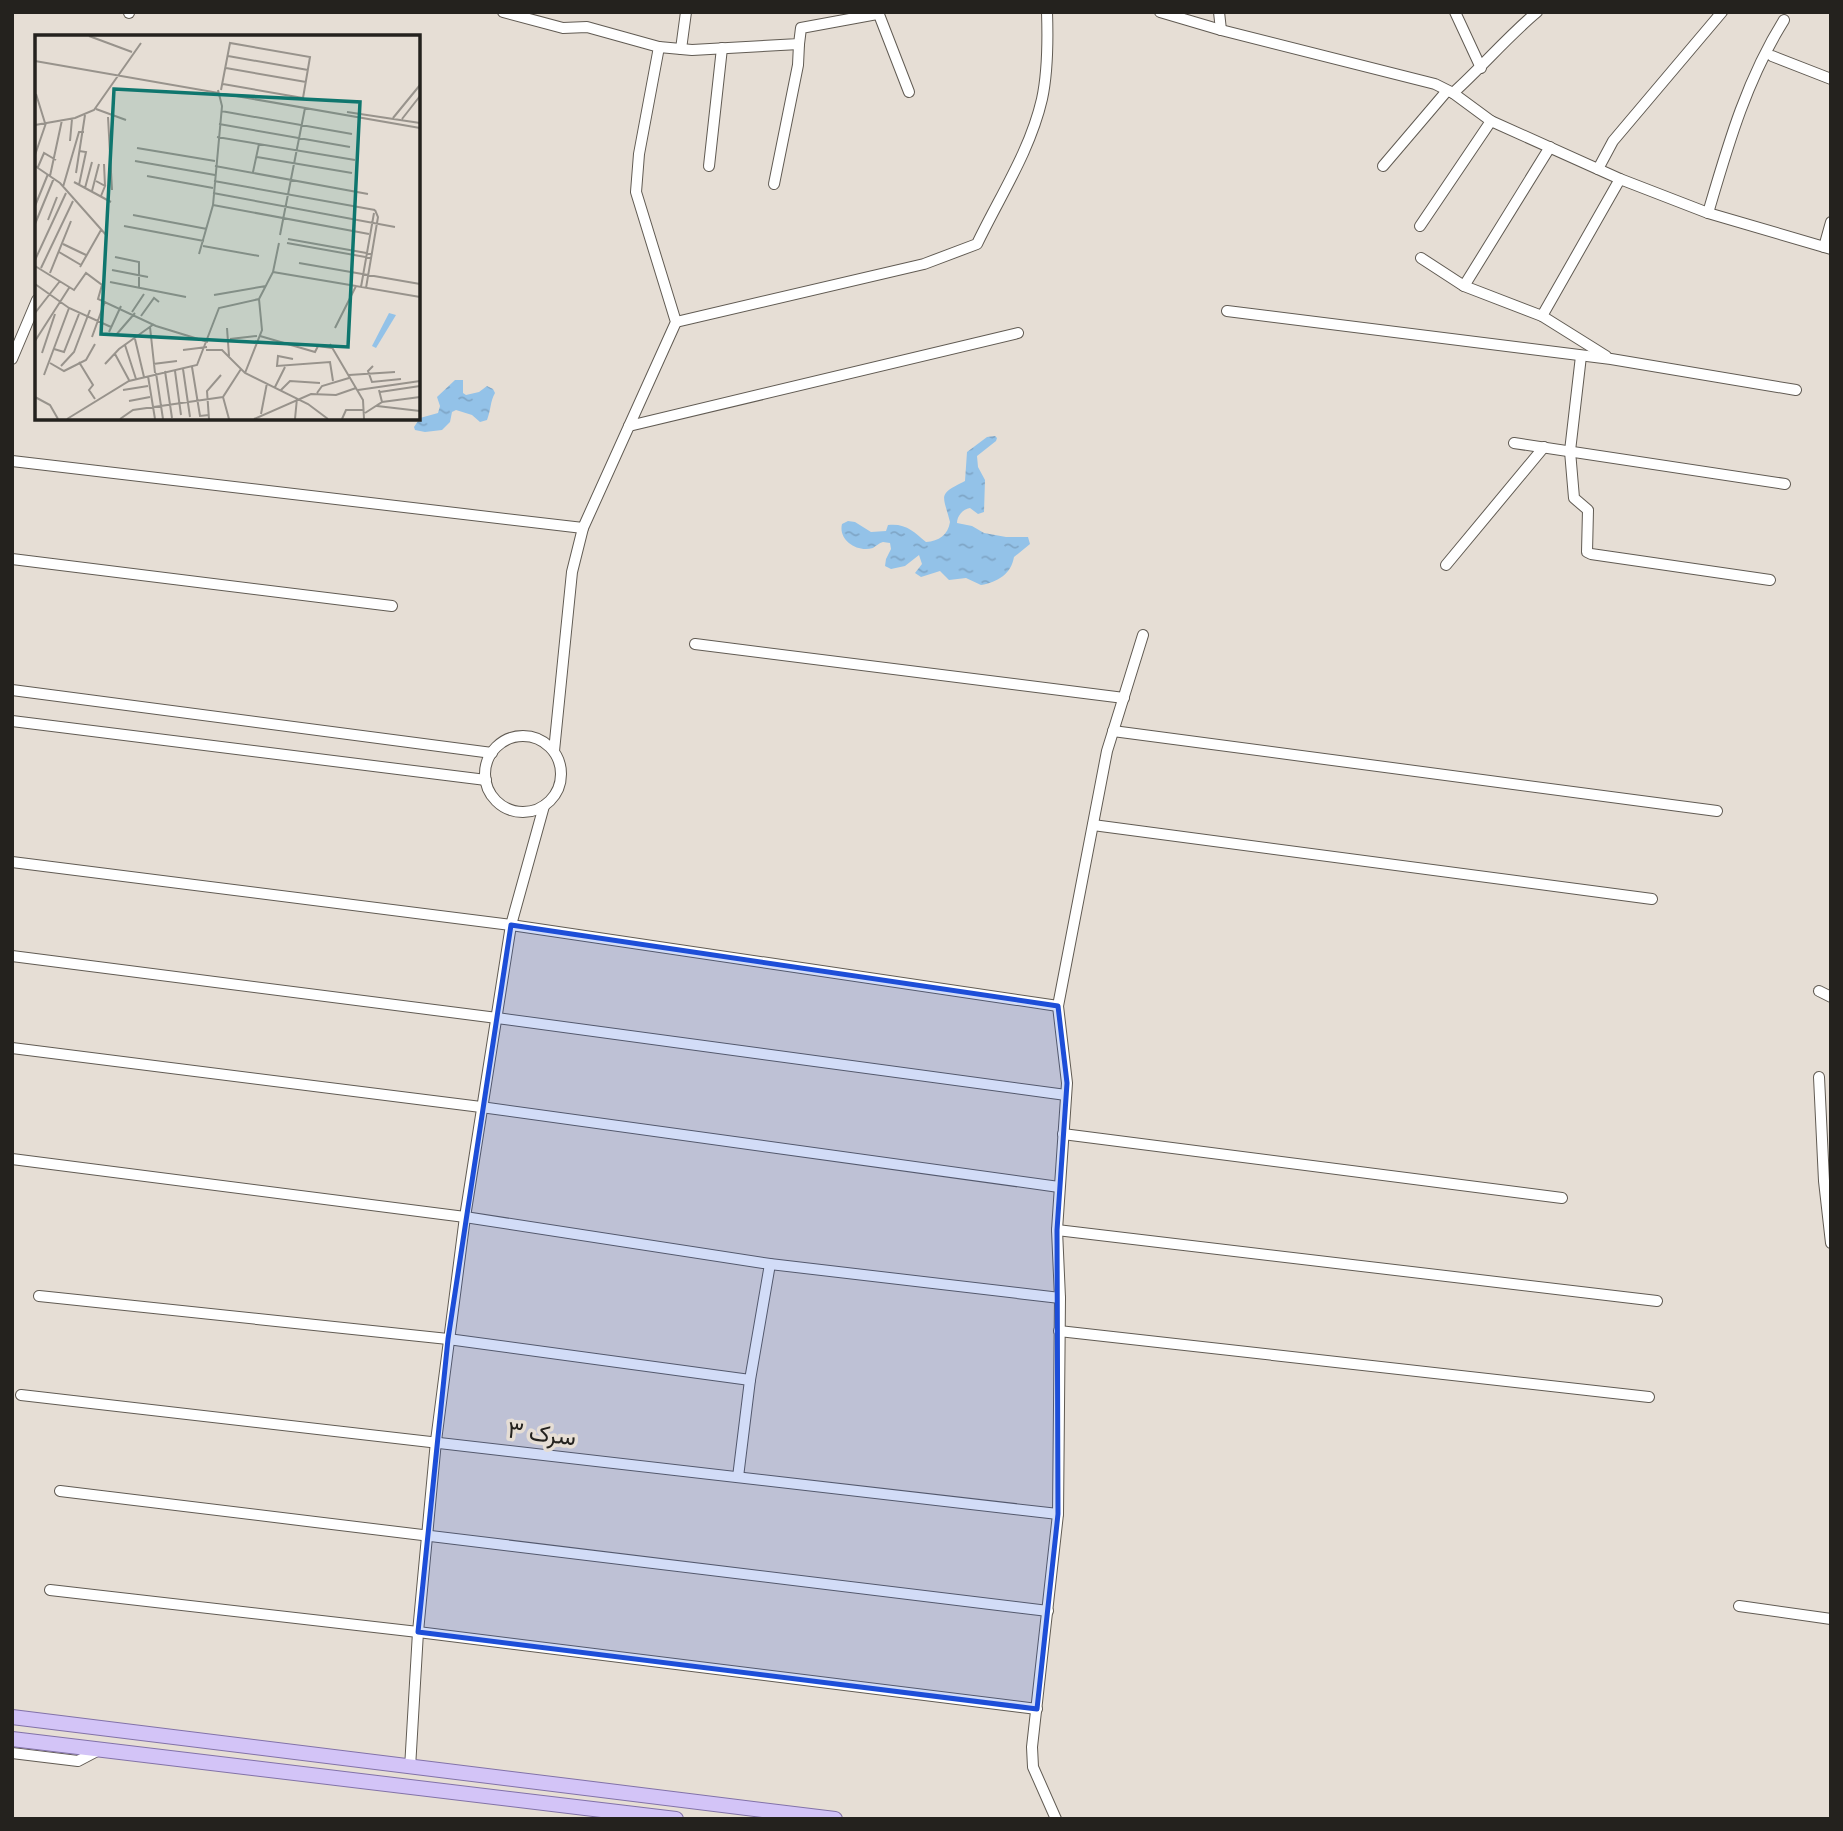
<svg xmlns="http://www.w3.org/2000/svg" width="1843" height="1831" font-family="'Golos Text',Vazirmatn,sans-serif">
	<defs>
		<pattern id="water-ripples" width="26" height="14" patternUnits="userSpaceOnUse" patternTransform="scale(1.75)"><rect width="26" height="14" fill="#93c2e8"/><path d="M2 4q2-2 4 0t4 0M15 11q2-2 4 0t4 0" fill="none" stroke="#7fa6c7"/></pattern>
	</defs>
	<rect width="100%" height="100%" fill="#e6ded5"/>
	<g fill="url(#water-ripples)">
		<path d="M455,380H463V393L466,395L479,392L487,386L493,389L495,393C490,402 491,410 487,420L480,422L472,415L456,410L452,412L450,422L442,430L425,432L415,430L414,427L420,418L438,413L440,406L437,397Z"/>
		<path d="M995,436L997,438L996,441L977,456L978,467L985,480L984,512L978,514L970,508C963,509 957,516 957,523L972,526L984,533L1006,537H1028L1030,544L1014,557C1011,574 998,582 981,585L966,578L949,580L940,571L921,577L915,573L922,564L919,555L905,566L891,569L885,566L886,559L891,549L890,543L883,542C879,543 876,546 873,548C857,553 838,540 842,524L848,521L855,522L871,532L886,531L888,525C906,523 914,532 926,542C939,541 948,535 950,522C943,494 937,495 965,481L967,452L987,437Z"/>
	</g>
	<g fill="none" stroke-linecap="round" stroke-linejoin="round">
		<g stroke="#615b53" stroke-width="12">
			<g id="minor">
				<path d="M129,12V13"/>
				<path d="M503,12L563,28L587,27L659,47"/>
				<path d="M878,12L909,92"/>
				<path d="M1160,12L1221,30L1435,84L1453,93L1491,121L1620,179L1708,213L1831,249"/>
				<path d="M1219,12L1221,30"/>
				<path d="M1455,12L1481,68"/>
				<path d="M681,49L686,12"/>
				<path d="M1772,56L1831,79"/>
				<path d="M1453,93C1482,67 1507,37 1537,12"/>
				<path d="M709,166L722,48"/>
				<path d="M1383,166L1446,92"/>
				<path d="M1598,169L1613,141L1722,12"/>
				<path d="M774,184L798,65L799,44"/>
				<path d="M1708,213C1728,145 1746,81 1784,20"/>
				<path d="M1420,226L1491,121"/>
				<path d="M1824,247L1831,222"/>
				<path d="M1421,258L1464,286L1550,147"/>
				<path d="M1464,286L1542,316L1606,356"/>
				<path d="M1227,311L1611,359L1796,390"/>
				<path d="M1542,316L1620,179"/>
				<path d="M676,322L924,264L977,244C1000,196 1030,151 1042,99C1048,71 1048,41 1047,12"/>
				<path d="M1581,356L1570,451L1574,498L1588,510L1587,552L1591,554L1770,580"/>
				<path d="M12,359L37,300"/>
				<path d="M629,426L1018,333"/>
				<path d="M1514,443L1785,484"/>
				<path d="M12,461L583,528"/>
				<path d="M12,559L392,606"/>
				<path d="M1446,565L1544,447"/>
				<path d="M695,644L1124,698"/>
				<path d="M12,690L492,753"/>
				<path d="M12,721L486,780"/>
				<path d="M1113,731L1717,811"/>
				<circle cx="523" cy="774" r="38"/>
				<path d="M554,751L572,572L583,528L676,322L636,192L639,154L659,47L692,50L799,44L801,28L877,14"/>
				<path d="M1093,825L1652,899"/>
				<path d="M12,862L511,925L1058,1006"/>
				<path d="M12,956L497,1018L1066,1095"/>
				<path d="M1819,991L1831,997"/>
				<path d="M12,1048L481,1107L1059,1187"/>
				<path d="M1819,1077L1824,1181L1831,1243"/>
				<path d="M1063,1134L1562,1198"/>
				<path d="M12,1159L465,1217L770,1264L1060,1298"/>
				<path d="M1057,1230L1657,1301"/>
				<path d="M39,1296L448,1339L750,1380"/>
				<path d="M1059,1331L1649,1397"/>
				<path d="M21,1395L1058,1514"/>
				<path d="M738,1477L750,1380L770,1264"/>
				<path d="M60,1491L1048,1611"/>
				<path d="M50,1590L418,1632L1037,1709"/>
				<path d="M1739,1606L1831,1619"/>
				<path d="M12,1753L78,1761L99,1750"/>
				<path d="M410,1768L418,1632L436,1441L465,1217L511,925L544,806"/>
				<path d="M1056,1819L1033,1767L1032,1747L1058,1514L1060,1298L1057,1230L1067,1083L1058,1006L1107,751L1143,635"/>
			</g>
		</g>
		<g stroke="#8272a8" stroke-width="16">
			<g id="major">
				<path d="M12,1717L835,1819"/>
				<path d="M12,1739L676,1819"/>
			</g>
		</g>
		<use href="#minor" stroke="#fff" stroke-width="10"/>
		<use href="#major" stroke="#d3c4f7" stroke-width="14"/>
	</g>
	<path fill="#1d4ed8" fill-opacity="0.2" stroke="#1d4ed8" stroke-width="5" stroke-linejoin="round" d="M511,925L1058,1006L1067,1083L1057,1230L1058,1514L1037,1709L418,1632L448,1339Z"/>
	<g text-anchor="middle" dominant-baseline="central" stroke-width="7" stroke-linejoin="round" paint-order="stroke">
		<g font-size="24" fill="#24221e" stroke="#e6ded5">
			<text transform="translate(542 1432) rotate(7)">سرک ۳</text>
		</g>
	</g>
	<g transform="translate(35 35)">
		<rect width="385" height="385" fill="#e6ded5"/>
		<path d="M354,278L361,280L341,313L337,311Z" fill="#93c2e8"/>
		<path fill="none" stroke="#98938c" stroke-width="2" d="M54,1L97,17M193,21L273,35M0,26L385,93M191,33L271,47M186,55L195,8L275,22L268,63L188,49M1,59L10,88M61,74L91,85M186,76L317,99M312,77L385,88M73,82L77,155M358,83L385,50M367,84L385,61M184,89L315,112M0,90L40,83L59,75L106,8M182,102L320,125M35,106L37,84M102,113L180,126M0,120L11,88M222,122L317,138M100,126L180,140M69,129L70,151M0,131L25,148L72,201M180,131L333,159M3,132L9,118L21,125M218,137L224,109M41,138L50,80M15,141L27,85M112,141L178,153M61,146L70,151L66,161M179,146L340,175M39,147L76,167M44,150L51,117L44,116M28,152L44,97H49M50,153L57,127M57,156L64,129M178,158L360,192M178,170L334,199M0,171L13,139M98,180L172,194M13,185L22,162M0,189L19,143M89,191L169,206M245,200L270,73M253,204L337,219M252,208L336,223M28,209L51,220M168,211L224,221M24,217L46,230M164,219L178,170L187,71L183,55M80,222L104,227V253M0,225L31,158M264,228L385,249M0,231L39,255L51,238L67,250L63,264L121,291L173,307M45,232L66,195M6,233L38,166M77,235L113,242M238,237L321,251M15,238L36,186M75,247L151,262M0,249L34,273L76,292M326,252L339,178M331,253L343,182L340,175M179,260L231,251M97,277L109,259M0,278L25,246M106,281L119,263L124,267M115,292L120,338M192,293L194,321M300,293L321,251L385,262M74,297L86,271M81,300L100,278M225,301L280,317L283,311L297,313M57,302L70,266M100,304L109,342M195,304L222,301M0,306L34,253M295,309L328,365L329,384M90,310L101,344M19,314L29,317L44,279M148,315L172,312M171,315H187L210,338L273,369L293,384M7,318L20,279M80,319L94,345M258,324L243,321L242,331L295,327L298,346M44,327L58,350L54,355L60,364M15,328L29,336L51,325L60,309M70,329L84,314L119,289M118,329L142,326M26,331L39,317L55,275M338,331L333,336L337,347L366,344M157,332L165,381L174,380M148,334L155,382M130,336L137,383M140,336L146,380M121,338L128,384M210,338L227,295L224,264L238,237L244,208M9,340L34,273M314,340L360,337M113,341L120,384M240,352L250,332M88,355L113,351M246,355L255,346L285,348M323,355L385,346M345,357L385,351M282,358L287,351L314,343M0,362L15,370L23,384M94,366L115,362M347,367L385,362M342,371L385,376M330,378L347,367L344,355M226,379L232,348M32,384L94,346L162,330L184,273L224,264M85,384L98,375L188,362M174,384L172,356L186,340M194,384L188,362L206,334M219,384L276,359L301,360L321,353M260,384L262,363M307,384L311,375H329"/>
		<path fill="#0f766e" fill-opacity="0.15" stroke="#0f766e" stroke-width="3.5" d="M79,54L325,67L313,312L66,299Z"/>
		<rect width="385" height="385" fill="none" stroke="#24221e" stroke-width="3.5"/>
	</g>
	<rect width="1843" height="1831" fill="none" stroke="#24221e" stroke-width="28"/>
</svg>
